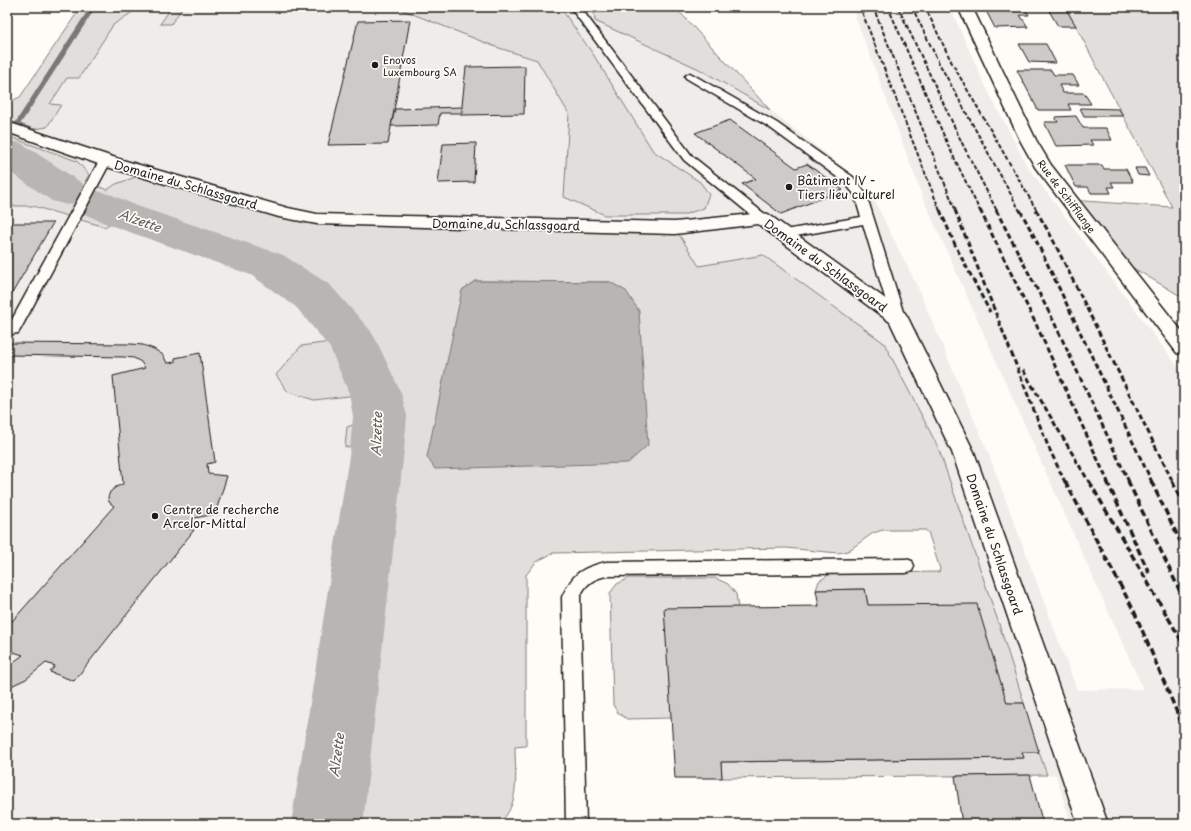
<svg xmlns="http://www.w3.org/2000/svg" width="1191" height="831" font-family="'Playpen Sans',sans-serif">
	<rect width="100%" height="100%" fill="#fdfcf7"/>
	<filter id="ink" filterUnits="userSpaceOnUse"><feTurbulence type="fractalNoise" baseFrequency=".025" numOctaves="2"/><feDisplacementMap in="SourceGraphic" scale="8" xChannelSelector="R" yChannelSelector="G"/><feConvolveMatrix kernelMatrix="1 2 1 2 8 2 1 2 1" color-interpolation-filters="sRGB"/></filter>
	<g filter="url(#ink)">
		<g fill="#eeede9">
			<path d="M81,7H675L770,110L845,169L873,198L917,286L987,450L1077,690L1143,689L923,198L852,7H950L982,79L1027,166L1184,375V824H1071L1056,775H1047L999,624L938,447L884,343L763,255L699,266L359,221L116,184L107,190L85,181L77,161L7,136V103L20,97Z"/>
			<path d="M7,206H33L104,227L122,215L267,265L313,296L352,342L323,343L301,346L314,400L375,393L380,416L347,427L345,447L377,450L327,824H7Z"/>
		</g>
		<g fill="#e0dfdb" stroke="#7e7e7c" fill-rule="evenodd">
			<path d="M81,7H140L113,25L79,78H67L50,104L61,105L47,127L35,129L7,120V103L20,97Z"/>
			<path d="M172,7H183L171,24H160Z"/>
			<path d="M395,7H560L593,54L653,151L700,182L709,194L704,208L683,215H605L564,197L569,114L537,60L496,47Z"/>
			<path d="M637,7H675L770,110L699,69L595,21L594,11L637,10Z"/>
			<path d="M1064,7H1184V298L1113,256L1069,200L1172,207L1097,67L1076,26Z"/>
			<path d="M7,136L77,161L89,175L85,181L107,190L116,184L147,173L285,213L675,228L699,266L763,255L884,343L938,447L999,624L1024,703H1007L868,605L865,589L816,590L819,581L830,574L939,572L940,569L928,532L925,530H883L873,533L848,551L838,553L786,548L553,553L536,562L526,575V746L515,747C515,773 521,806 498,824H327L377,450L345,447L347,427L380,416L374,393L314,400L288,392L276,375L301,346L323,343L351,342L313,296L267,265L123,215L105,227L33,206H7ZM475,281L610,282L462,290Z"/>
			<path d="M629,578H715L728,584L736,594L738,608L671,718L627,719L618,713L613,705L610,593L617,584Z"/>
			<path d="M1022,752H1039L1047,775L722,778L721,762L1023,758Z"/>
		</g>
		<path fill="#b7b6b2" stroke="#797876" d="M475,281L610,282L626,291L639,311L648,445L628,463L435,469L427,457L462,290Z"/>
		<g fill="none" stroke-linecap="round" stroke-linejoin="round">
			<path fill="#797876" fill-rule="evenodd" d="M90,7H96L21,123L20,124H16L15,123Z"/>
			<path fill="#b7b6b2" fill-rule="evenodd" d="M7,140L21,143L82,183L88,192L87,193L97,191L112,195L137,206L283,255L330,285L370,330L377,342L401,393L407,416L404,450L363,824H291L350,450L353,416L349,393L330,348L296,307L251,275L107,224L82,213L75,204L76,202L67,205L52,201L7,170Z"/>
		</g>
		<g fill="#cccbc8" stroke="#1c1c1c">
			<path d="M984,7H1024L1029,15H1020L1028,27L995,28Z"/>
			<path d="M1048,9H1066L1076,26H1058Z"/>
			<path d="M410,20L388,144L328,145L358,21Z"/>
			<path d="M1019,44H1046L1056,63L1029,62Z"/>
			<path d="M525,66L524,114L461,115L466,67Z"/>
			<path d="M1017,70H1051L1054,75H1073L1079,85H1059L1063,93H1084L1091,104H1068L1071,110H1038Z"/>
			<path d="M462,107V113H440L438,125L391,126L395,109Z"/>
			<path d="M1080,108L1119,109L1123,116H1084Z"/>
			<path d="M1076,116L1083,128H1106L1112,140H1090L1093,145L1056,146L1044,122H1058L1055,117Z"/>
			<path d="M730,120L796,168L807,164L843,190L781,214L742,184L756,179L695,133Z"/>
			<path d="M476,143L474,182L438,183L443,144Z"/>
			<path d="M1065,165H1102L1104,169H1126L1133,182H1111L1114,187H1108L1111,193H1091L1088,187H1076Z"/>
			<path d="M1135,168H1145L1149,176L1138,175Z"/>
			<path d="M7,223H53L7,302Z"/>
			<path d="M7,343L131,344L143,345L154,349L163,355L167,363L175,362V358L200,353L215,462L207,464L208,474L227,476L215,514L195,518L186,528L194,530L74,681L50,672L55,666L46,663L26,679L7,688V667L23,655L7,650V627L114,506L109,502L108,497L110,492L116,487L123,484L113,376L145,368L141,362L134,358L124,357L7,355Z"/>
			<path d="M865,589L868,605L977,604L1007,703H1024L1039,752H1022L1024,758L721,762L722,778H675L664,608L819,606L816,590Z"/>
			<path d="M1030,775L1043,824H962L955,776Z"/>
		</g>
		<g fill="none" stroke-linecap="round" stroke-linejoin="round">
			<g stroke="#1c1c1c" stroke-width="3">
				<g id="lane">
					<path d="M570,7H580L692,156L766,215L768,218L766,221H758L684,160Z"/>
					<path d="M690,73L777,123L853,177L866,194L905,318L903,321L898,322L893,321L891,318L863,224L785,238L781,237L779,234L781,231L785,230L861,217L854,194L845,183L769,127L686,78L685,76Z"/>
					<path d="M105,158L109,159L111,161L20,330L18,333L7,335V325H9L99,161L101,159Z"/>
					<path d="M906,559L912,561L914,566L912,571L906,573L606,576C593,579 585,584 580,597L586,824H566L562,597C573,573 581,568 606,562Z"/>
				</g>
			</g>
			<g stroke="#1c1c1c" stroke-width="3">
				<path id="street" d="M7,122L119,159L288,208L317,214L675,222L762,213L768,214L905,313L908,318L974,452L1108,824H1078L952,452L890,322L758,224L675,234L317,224L279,217L107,167L7,132Z"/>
			</g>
			<g stroke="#1c1c1c" stroke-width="3">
				<path id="secondary" d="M958,7H972L1036,140L1051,165L1184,334V355L1177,353L1035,167L1020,140Z"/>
			</g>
			<use href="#lane" fill="#fdfcf7" fill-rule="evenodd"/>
			<use href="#street" fill="#fdfcf7" fill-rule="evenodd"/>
			<use href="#secondary" fill="#fdfcf7" fill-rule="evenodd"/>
			<g stroke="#1c1c1c" stroke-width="2" stroke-dasharray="4.5 2" stroke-linecap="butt">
				<path d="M860,7L940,211"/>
				<path d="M873,7L956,211"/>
				<path d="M888,7L948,145L980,211"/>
				<path d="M898,7L963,145L997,211"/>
				<path d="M912,7L939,63L1020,211"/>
				<path d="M925,7L952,63L1037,211"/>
			</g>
			<g stroke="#1c1c1c" stroke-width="3" stroke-dasharray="5.5 3" stroke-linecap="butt">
				<path d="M940,210L956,247L990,312"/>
				<path d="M955,210L1048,446L1065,482"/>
				<path d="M980,210L1035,322L1108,482"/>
				<path d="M996,210L1054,322L1129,482"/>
				<path d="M1020,210L1034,236L1152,482"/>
				<path d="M1036,210L1051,236L1173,482"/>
				<path d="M1023,370L1089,482"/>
			</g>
			<g stroke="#1c1c1c" stroke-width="3.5" stroke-dasharray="7 3.5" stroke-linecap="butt">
				<path d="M1065,481L1134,611L1184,729"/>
				<path d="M1089,481L1184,645"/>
				<path d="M1107,481L1149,573"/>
				<path d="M1128,481L1184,600"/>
				<path d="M1151,481L1184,549"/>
				<path d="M1172,481L1184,505"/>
			</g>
		</g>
	</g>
	<g fill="#1c1c1c" stroke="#fdfcf7" stroke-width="1.5">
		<circle cx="375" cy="65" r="4"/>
		<circle cx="789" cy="187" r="4"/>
		<circle cx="155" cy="516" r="4"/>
	</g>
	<g text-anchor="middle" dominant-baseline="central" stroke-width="3.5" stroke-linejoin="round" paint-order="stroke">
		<g font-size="10" fill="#1c1c1c" stroke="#fdfcf7" text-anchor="start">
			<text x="383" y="59">Enovos<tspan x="383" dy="12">Luxembourg SA</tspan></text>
		</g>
		<g font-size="10" fill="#1c1c1c" stroke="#fdfcf7">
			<text transform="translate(1067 196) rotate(53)">Rue de Schifflange</text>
		</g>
		<g font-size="12" fill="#1c1c1c" stroke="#fdfcf7" text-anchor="start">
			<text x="797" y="180">Bâtiment IV -<tspan x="797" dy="14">Tiers lieu culturel</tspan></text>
			<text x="163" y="509">Centre de recherche<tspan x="163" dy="14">Arcelor-Mittal</tspan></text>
		</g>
		<g font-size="12" fill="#1c1c1c" stroke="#fdfcf7">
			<text transform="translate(186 184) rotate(16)">Domaine du Schlassgoard</text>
			<text transform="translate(506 224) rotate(1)">Domaine du Schlassgoard</text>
			<text transform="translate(826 265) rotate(36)">Domaine du Schlassgoard</text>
			<text transform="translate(995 544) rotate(71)">Domaine du Schlassgoard</text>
		</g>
		<g font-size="13" font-style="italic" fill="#5a5a58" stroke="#fdfcf7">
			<text transform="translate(140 220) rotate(20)">Alzette</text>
			<text transform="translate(376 434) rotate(-88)">Alzette</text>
			<text transform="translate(336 755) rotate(-82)">Alzette</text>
		</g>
	</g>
	<rect width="1191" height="831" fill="none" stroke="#fdfcf7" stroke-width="24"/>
	<rect x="12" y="12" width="1167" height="807" fill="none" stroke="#1c1c1c" stroke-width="1.5" filter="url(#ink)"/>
</svg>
